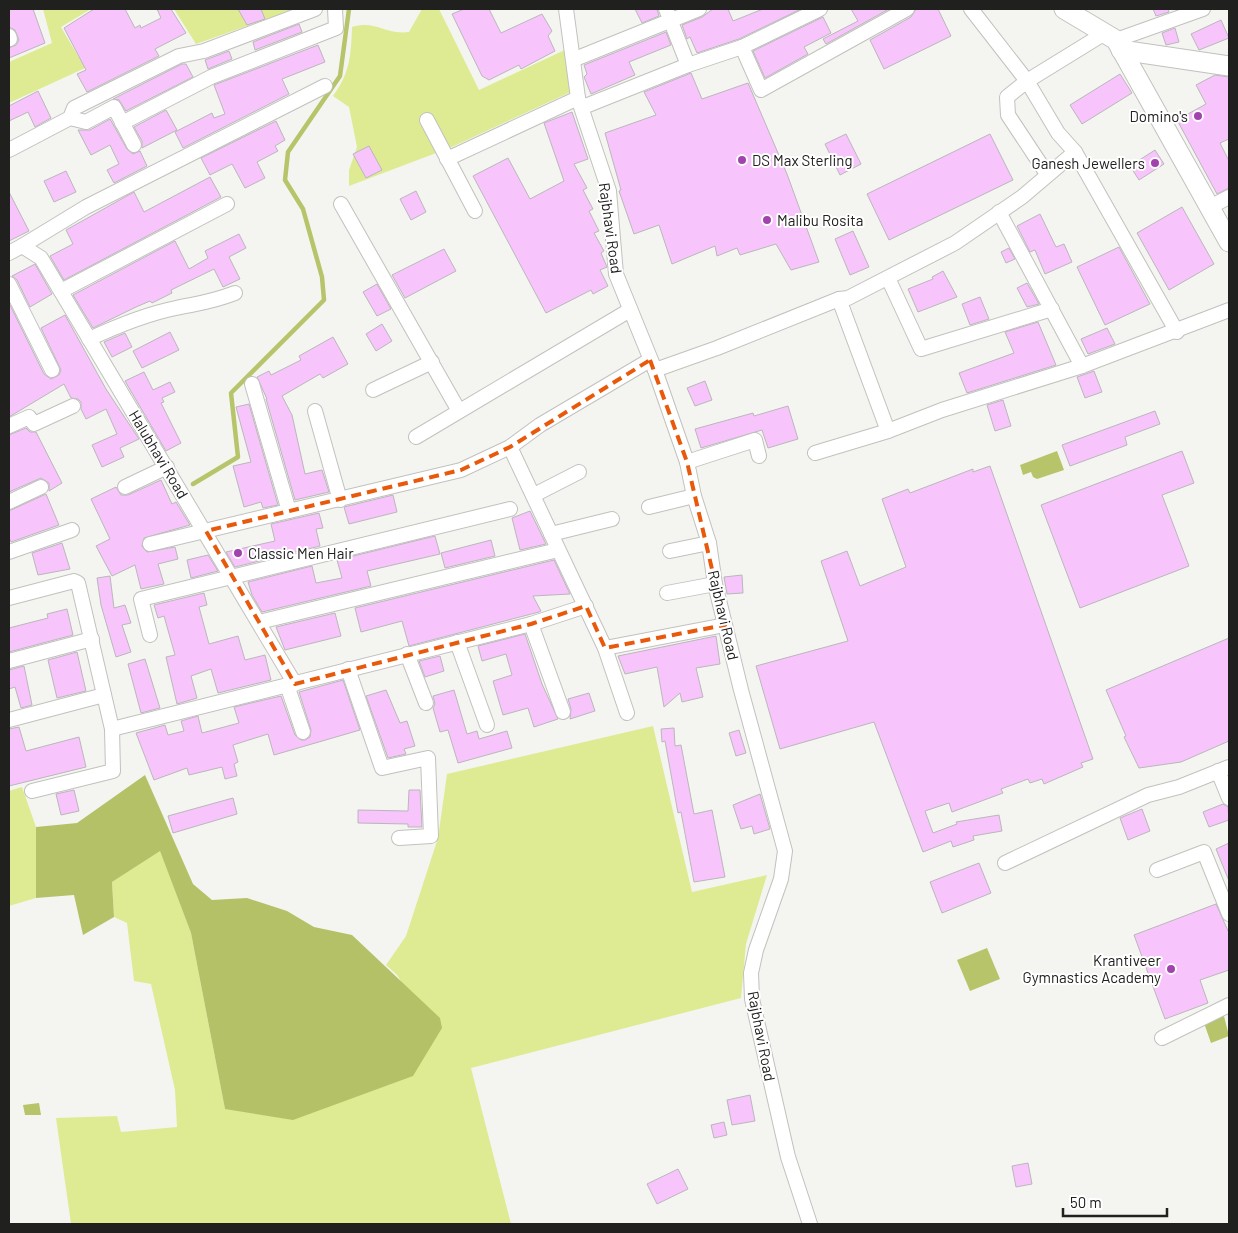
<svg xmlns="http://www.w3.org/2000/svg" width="1238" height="1233" font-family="Barlow,sans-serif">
	<rect width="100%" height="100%" fill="#f4f5f1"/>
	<g fill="#deeb93">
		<path d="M43,9H91L61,27L85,68L9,103V62L52,43Z"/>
		<path d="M174,9H295L196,44Z"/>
		<path d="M422,9H439L479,90L569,48L575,90L452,147L349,186V170L357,147L349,107L333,96C350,73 351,55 352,27C377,20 384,35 409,32Z"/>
		<path d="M653,726L692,892L767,875L746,944L741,998L471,1068L511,1224H71L56,1118L117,1116L121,1132L177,1127L175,1090L151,984L134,981L127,923L114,917L112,882L160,850L191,933L225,1109L403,985L397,975L386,965L406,936L438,838L447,774Z"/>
		<path d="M22,787L36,827V898L9,906V791Z"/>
	</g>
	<path fill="#b5c167" d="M145,775L193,884L212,900L247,898L287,911L314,927L352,935L440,1018L442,1028L413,1076L293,1120L225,1109L191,933L160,851L112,882L114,917L83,935L74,895L36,898V827L77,823Z"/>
	<g fill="#b7c46a">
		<path d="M1057,451L1064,470L1037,479L1033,477L1031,472L1023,475L1020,465Z"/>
		<path d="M987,948L1000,979L970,991L957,960Z"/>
		<path d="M1224,1016L1229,1036L1211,1043L1204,1023Z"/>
		<path d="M39,1103L41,1115H25L23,1105Z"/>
	</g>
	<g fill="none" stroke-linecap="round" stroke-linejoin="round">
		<path stroke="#b7c46a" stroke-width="4.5" d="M193,484L238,457L231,393L324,300L322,277L303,209L285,180L288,152L340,76L349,9"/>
	</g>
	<g fill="#f7c4fc" stroke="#bab7ba">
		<path d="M9,9H33L45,43L9,58V48L16,45L19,40L15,30L9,27Z"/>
		<path d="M94,9H125L135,28L140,25L141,28L161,18L157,9H171L186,33L155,49L159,56L87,92L77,74L86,70L64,28Z"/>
		<path d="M238,9H261L265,19L247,25Z"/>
		<path d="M464,9H489L501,33L542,14L552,31L548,36L555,51L521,69L519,65L489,80L482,76L452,14Z"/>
		<path d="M635,9H657L659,16L642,23Z"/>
		<path d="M713,9H728L733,21L763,9H801L739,39L697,53L690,37L687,39L682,25L702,17Z"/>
		<path d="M851,9H889L826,44L823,39L858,21Z"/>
		<path d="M916,9H938L951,36L884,69L870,40L911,17Z"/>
		<path d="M1153,9H1168L1169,12L1156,16Z"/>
		<path d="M823,17L831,33L804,47L808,54L765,78L753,51Z"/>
		<path d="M1221,20L1229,38L1199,50L1191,34Z"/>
		<path d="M299,24L302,32L255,50L253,42Z"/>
		<path d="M1175,28L1179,42L1166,45L1162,33Z"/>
		<path d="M666,32L671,45L629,62L635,75L591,94L584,77L587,74L584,65Z"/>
		<path d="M318,45L325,62L282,79L289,94L183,148L175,132L212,113L214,118L225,114L214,85Z"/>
		<path d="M229,51L232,59L208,69L205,60Z"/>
		<path d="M182,64H186L193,77L126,111L119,100L113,99Z"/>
		<path d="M691,73L702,99L748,83L787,174L819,262L791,270L776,244L740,255L737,248L717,256L715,246L672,264L659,225L634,234L619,191L621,190L605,133L656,115L644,92Z"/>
		<path d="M1120,74L1132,93L1082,124L1070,105Z"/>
		<path d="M1215,75L1229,77V139L1220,143L1229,161V188L1217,194L1177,120L1206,104L1196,85Z"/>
		<path d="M38,91L51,118L35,127L28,112L9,121V106Z"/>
		<path d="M166,110L177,130L142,148V141L134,127Z"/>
		<path d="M572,112L588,159L574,164L587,188L583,190L593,209L589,211L599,231L594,233L604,251L601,253L607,267L600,270L608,286L593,294L591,290L546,313L473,176L508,158L530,199L564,181L544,123Z"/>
		<path d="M110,119L127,149L133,154L140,151L147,166L114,183L107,170L119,164L110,145L91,155L78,130H90Z"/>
		<path d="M276,121L285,140L275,146L278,151L257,162L265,178L245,188L232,164L210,175L201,158Z"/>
		<path d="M846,134L861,164L840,175L825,144Z"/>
		<path d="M990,134L1013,180L889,240L867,194Z"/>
		<path d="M369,146L382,170L366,178L353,154Z"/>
		<path d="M1155,150L1164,164L1139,180L1130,166Z"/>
		<path d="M66,171L76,192L54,202L44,181Z"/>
		<path d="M210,177L221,197L64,280L50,256L73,244L66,230L134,192L144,212Z"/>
		<path d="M416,191L426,212L411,220L400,199Z"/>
		<path d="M9,192L29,231L9,241Z"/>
		<path d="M1182,207L1214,264L1169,290L1137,233Z"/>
		<path d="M1040,214L1056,247L1064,244L1072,262L1045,274L1035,250L1030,252L1017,226Z"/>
		<path d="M853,231L869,267L850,275L835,239Z"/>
		<path d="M239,234L246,248L229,257L240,279L223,287L214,269L171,290L172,293L152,303L150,301L136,307L93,328L73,295L175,241L189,269L208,258L205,251Z"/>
		<path d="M1119,247L1150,304L1105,325L1077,267Z"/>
		<path d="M1009,248L1015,259L1006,263L1001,252Z"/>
		<path d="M444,249L456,271L405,298L392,275Z"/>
		<path d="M35,264L52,294L30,307L17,280L12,276Z"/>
		<path d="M943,271L957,297L918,312L908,289L933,279L932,277Z"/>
		<path d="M1027,283L1039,304L1027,307L1017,288Z"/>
		<path d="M377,284L391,309L377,316L363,292Z"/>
		<path d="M980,297L989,319L970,325L962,304Z"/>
		<path d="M9,303L44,374L51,379L59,375L61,370L41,328L65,315L106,389L139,439L120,448L124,457L102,467L92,445L117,434L106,409L86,419L81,409V402L78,399L71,398L64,384L9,417Z"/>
		<path d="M1038,322L1056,365L967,393L959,373L1014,353L1005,332Z"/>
		<path d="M382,324L392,341L376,351L366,334Z"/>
		<path d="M1107,328L1115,344L1088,354L1081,339Z"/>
		<path d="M170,332L179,350L142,368L133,351Z"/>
		<path d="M125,333L132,347L112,357L104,342Z"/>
		<path d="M333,337L348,364L323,378L320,374L282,396L292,415L305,474L322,470L329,492L295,500L266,399H267L257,377L269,371L271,375L301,360L299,356Z"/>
		<path d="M1094,371L1102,392L1085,398L1077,377Z"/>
		<path d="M144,372L153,390L170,382L175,392L162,398L164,402L161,403L181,443L166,451L125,381Z"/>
		<path d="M705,381L712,400L695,406L687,388Z"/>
		<path d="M1003,400L1011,426L995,431L987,405Z"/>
		<path d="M249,404L278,505L263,508L261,502L244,507L233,466L251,462L236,407Z"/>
		<path d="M788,406L798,439L768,448L762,430L701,448L695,429L753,413L754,416Z"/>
		<path d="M1155,411L1160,424L1125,437L1127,445L1070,466L1062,445Z"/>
		<path d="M26,428L30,432H36L62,483L49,491V483L41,478L9,492V435Z"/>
		<path d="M1182,451L1194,483L1162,495L1189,566L1080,608L1041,505Z"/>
		<path d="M990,466L1093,759L1081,763L1083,767L1044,784L1042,779L1030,783L1028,779L1001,789L1003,793L952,812L949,803L925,811L933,833L957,824L956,822L999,815L1002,831L973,836L974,840L953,847L951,841L923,852L874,722L780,749L756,666L848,641L821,561L847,551L860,586L906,567L882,499L908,489L910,493L973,469V472Z"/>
		<path d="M161,480L172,504L176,502L190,525L144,538L142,546L147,552L175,547L178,559L158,564L164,584L141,589L135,565L112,576L96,546L110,539L91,499L116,487L121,495H128Z"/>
		<path d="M46,494L59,525L11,542L9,538V511Z"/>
		<path d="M393,495L397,512L349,524L344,507Z"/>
		<path d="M530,511L546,544L520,550L512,518Z"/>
		<path d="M319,513L323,528L316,529L320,546L235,567L226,552L275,541L271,524Z"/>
		<path d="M435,536L440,554L367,571L371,586L262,612L252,595L248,582L312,566L316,583L342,578L337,560Z"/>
		<path d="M491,540L495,556L445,568L441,553Z"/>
		<path d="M62,543L70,569L38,575L32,553Z"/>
		<path d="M208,555L218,571L191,578L187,560Z"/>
		<path d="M554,560L570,594L533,596L541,611L539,612L409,646L402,621L361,632L355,608Z"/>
		<path d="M742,575L743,593L727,594L724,577Z"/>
		<path d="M110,576L114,608L125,605L131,623L122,625L131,652L116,657L101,605L97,578Z"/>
		<path d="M204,593L207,605L199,607L209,644L238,636L245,660L265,655L271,680L218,693L211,669L191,676L197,698L177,704L166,657L175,655L164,616L158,618L154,605Z"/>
		<path d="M67,609L73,635L9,652V628L48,618L47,614Z"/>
		<path d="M335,613L341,636L285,650L276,627Z"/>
		<path d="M525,634L542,684L558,719L534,727L528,708L503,715L493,681L512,675L506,654L482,661L478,646Z"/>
		<path d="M716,636L720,664L696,668L703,697L682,702L680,693L664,707L657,667L625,674L618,656Z"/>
		<path d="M1229,638V741L1181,762L1139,768L1124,737L1126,736L1106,690Z"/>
		<path d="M77,652L86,691L57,698L48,660Z"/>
		<path d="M440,656L444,671L425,677L419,661Z"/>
		<path d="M145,659L160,708L141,713L128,664Z"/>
		<path d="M24,666L32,705L21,708L15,687L9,689V670Z"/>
		<path d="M343,680L360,730L274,755L268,734L233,745L238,762L234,764L237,776L225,779L222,767L189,775L187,768L154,780L136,733L165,725L168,735L184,731L181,721L198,716L202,733L239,723L234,707L281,696L295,735L301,740H305L310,737L311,730L299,692Z"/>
		<path d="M386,690L400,723L407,721L415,746L404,749L406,754L388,758L366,696Z"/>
		<path d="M454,690L467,734L477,731L479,739L507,731L512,748L458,763L448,730L440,732L433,708L435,704L433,696Z"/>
		<path d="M589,693L595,711L570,719L571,709L568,699Z"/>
		<path d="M19,727L26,751L79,737L86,767L9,786V729Z"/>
		<path d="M674,728L675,746L681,745L694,814L712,810L725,877L694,882L681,812L678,813L665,741L662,742L661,729Z"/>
		<path d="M739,730L746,753L736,756L729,733Z"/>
		<path d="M74,790L79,811L61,815L56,794Z"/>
		<path d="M409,790H420L422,827H408V824L358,823V810L408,811Z"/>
		<path d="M760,794L770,829L754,834L752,826L741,829L733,805Z"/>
		<path d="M233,798L237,814L173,833L168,816Z"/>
		<path d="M1223,804L1228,807L1229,820L1209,827L1203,812Z"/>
		<path d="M1142,809L1150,831L1128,840L1120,818Z"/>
		<path d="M1229,843V881L1216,849Z"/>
		<path d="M979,863L991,893L942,913L930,882Z"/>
		<path d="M1216,904L1229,933V970L1200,980L1208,1003L1165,1019L1134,935Z"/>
		<path d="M750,1095L755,1121L732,1125L727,1100Z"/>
		<path d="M724,1122L727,1135L714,1138L711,1125Z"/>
		<path d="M1028,1163L1032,1184L1016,1187L1012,1166Z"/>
		<path d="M678,1169L688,1189L657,1204L647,1184Z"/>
	</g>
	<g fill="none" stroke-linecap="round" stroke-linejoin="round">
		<g stroke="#c1c2be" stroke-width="16">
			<g id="street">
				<path d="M566,9L578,98L609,191L616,274L655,370L687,462L694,496L709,543L715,584L741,690L785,851L781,879L756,950L751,973L752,999L788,1157L810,1224"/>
				<path d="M666,9L688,65"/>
				<path d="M9,36L10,39"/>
				<path d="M1116,40L1203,9"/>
				<path d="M742,47L761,90L907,9"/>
				<path d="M575,59L699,9"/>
				<path d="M583,107L688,65L742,47L820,9"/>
				<path d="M70,118L86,122L114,107L134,145"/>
				<path d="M427,120L475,211"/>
				<path d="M122,123L211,77L336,28L335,9"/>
				<path d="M9,150L70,118L74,108L179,56L204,51L315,9"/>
				<path d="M1075,152L1177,332"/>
				<path d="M447,159L578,98"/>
				<path d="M1047,174L1008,115L1007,97L1027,81L1105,33"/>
				<path d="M341,204L459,411"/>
				<path d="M1210,207L1229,197"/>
				<path d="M999,212L1082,366"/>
				<path d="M22,246L86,207L325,86"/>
				<path d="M9,253L22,246L41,258L295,684"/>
				<path d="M888,278L921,349L1052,309"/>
				<path d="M9,284L52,370"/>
				<path d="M61,291L227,204"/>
				<path d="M839,299L888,431"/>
				<path d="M89,339C117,326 146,314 176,308C200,303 212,302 235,293"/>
				<path d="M655,370L717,348L839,299L848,298L955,243L1022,197L1075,152L1058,133L1027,81L971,9"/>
				<path d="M252,384L289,511"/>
				<path d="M373,390L432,362"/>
				<path d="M315,411L340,500"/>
				<path d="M9,426L29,417L34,424L73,406"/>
				<path d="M416,437L630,310"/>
				<path d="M510,447L605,648L627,713"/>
				<path d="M815,453L888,431L942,410L1082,366L1229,310"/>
				<path d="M687,462L755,440L759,456"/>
				<path d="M125,487L167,467"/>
				<path d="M534,495L579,472"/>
				<path d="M9,502L41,487"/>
				<path d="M649,507L694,496"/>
				<path d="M551,534L612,519"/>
				<path d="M150,544L461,470L510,447L540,425L650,360"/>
				<path d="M670,551L709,543"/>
				<path d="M9,552L72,530"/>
				<path d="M667,593L715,584"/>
				<path d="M9,598L74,581L78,583L112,729L113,771L32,791"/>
				<path d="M259,622L558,550"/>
				<path d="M531,624L563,712"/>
				<path d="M150,635L141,599L510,509"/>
				<path d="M457,642L487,725"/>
				<path d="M605,648L725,625"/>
				<path d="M407,654L426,703"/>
				<path d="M9,661L92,639"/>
				<path d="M348,669L382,768L428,758L431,836L399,838"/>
				<path d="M287,685L303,732"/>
				<path d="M9,720L104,695"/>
				<path d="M112,729L531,624L586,606"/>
				<path d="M1218,771L1229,798"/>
				<path d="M1005,863L1148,795L1179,787L1229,767"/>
				<path d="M1157,870L1204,852L1229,914"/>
				<path d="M1162,1038L1229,1005"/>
			</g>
		</g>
		<g stroke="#c1c2be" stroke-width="21">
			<g id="secondary">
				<path d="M1064,9L1116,40L1229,242"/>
				<path d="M1121,50L1229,66"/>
			</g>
		</g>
		<use href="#street" stroke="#fff" stroke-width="14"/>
		<use href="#secondary" stroke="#fff" stroke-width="19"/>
	</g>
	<path fill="none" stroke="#e8590c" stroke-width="4" stroke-dasharray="10 6" stroke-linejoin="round" d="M650,360L687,462L725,625L605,648L586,606L531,624L295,684L206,531L461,470L510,447Z"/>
	<g fill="#a043ac" stroke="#fff" stroke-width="2">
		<circle cx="1198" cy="116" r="5"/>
		<circle cx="742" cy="160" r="5"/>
		<circle cx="1155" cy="163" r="5"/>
		<circle cx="767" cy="220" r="5"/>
		<circle cx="238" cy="553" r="5"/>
		<circle cx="1171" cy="969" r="5"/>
	</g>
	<g text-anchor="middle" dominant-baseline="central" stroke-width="4" stroke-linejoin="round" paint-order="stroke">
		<g font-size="15" fill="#20201f" stroke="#fff" text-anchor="end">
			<text x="1188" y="116">Domino's</text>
			<text x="752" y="160" text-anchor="start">DS Max Sterling</text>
			<text x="1145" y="163">Ganesh Jewellers</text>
			<text x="777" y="220" text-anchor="start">Malibu Rosita</text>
			<text x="248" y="553" text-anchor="start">Classic Men Hair</text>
			<text x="1161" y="960">Krantiveer<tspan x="1161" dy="17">Gymnastics Academy</tspan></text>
		</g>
		<g font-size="15" fill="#20201f" stroke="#fff">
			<text transform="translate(611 228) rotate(82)">Rajbhavi Road</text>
			<text transform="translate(159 454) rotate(59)">Halubhavi Road</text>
			<text transform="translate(724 615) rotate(77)">Rajbhavi Road</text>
			<text transform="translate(762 1036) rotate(79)">Rajbhavi Road</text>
		</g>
	</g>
	<rect width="1238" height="1233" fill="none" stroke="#20201f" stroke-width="20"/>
	<path d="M1063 1208v8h104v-8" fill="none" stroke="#20201f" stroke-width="2.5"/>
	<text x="1070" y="1208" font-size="15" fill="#20201f" stroke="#ffffff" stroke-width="4" paint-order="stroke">50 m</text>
</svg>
